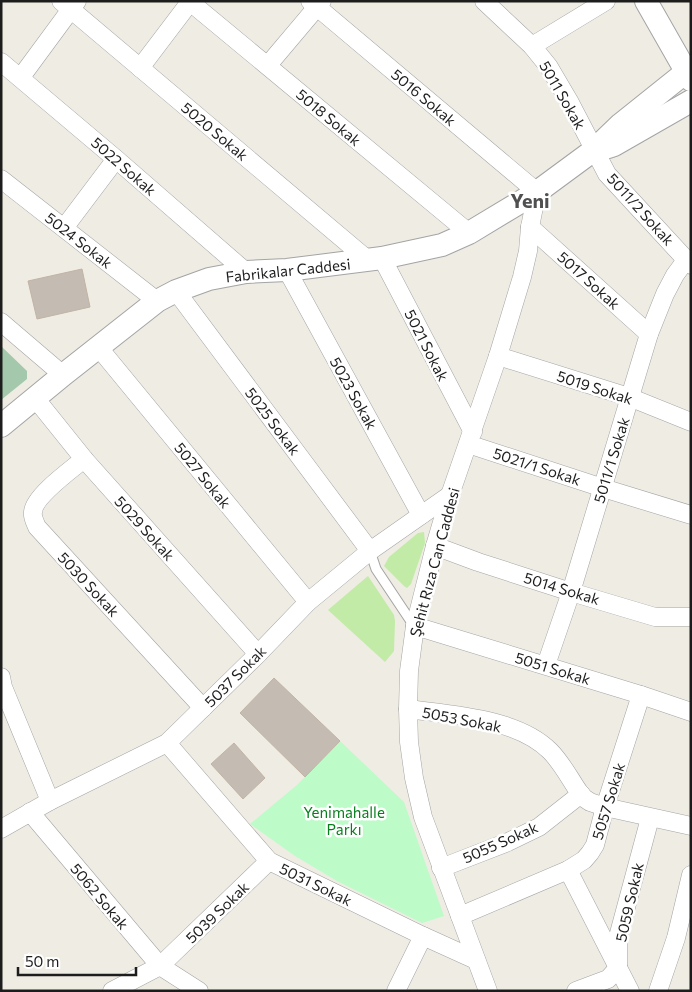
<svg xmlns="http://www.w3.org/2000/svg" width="692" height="992" font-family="Commissioner,sans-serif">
	<rect width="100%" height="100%" fill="#efece3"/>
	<g fill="#c1eba6">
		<path d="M424,532L425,543L411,584L407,588L404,586L384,566L389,557L418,533Z"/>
		<path d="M368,576L394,615L395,621L394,651L385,662L328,610Z"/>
	</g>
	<path fill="#a3c8ac" d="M1,346L27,371V379L1,400Z"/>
	<path fill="#bdfbc9" d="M340,741L404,802L444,916L422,923L337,881L295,856L250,824L297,785Z"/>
	<g fill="#c4bbb2" stroke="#c1b4a5">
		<path d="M82,269L90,307L37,319L28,281Z"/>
		<path d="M274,678L340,741L305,777L240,713Z"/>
		<path d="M234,743L265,778L243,799L211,764Z"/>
	</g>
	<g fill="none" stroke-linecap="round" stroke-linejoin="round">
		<g stroke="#a4a4a4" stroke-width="11">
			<path id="service" d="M370,551L376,569L414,626"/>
		</g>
		<g stroke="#a4a4a4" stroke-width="19">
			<g id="minor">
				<path d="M61,1L369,261"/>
				<path d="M189,1L469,233"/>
				<path d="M310,1L537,192L530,227L528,251L522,277L498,356L450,495L435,546L415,626L409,671L408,709L409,742L414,778L423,817L488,991"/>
				<path d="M484,1L532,46L549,67L569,101L607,174L691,265"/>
				<path d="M532,46L606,1"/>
				<path d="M1,62L116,159L246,272"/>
				<path d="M268,65L322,1"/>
				<path d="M140,68L190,2"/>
				<path d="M21,77L77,1"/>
				<path d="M1,179L157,301"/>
				<path d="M530,227L649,334"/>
				<path d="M64,228L116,159"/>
				<path d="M382,258L473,432"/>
				<path d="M287,270L421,515"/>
				<path d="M176,291L370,551"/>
				<path d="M1,322L63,375"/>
				<path d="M99,348L308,602"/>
				<path d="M498,356L629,397L691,422"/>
				<path d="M35,398L84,459L258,654"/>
				<path d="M468,444L603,488L691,515"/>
				<path d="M84,459C71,470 34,496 33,512C32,517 35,522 37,527L203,708"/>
				<path d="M435,546L478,562L571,592L655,617H691"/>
				<path d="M415,626L641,695L691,712"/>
				<path d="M546,665L571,592L649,334L665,294L675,275L686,260"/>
				<path d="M1,677L3,687L50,801"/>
				<path d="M408,709C452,715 517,718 550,751C562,763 570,779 579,792L584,798L590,802L605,807L691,826"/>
				<path d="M167,743L269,861L423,936L476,960"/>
				<path d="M30,812L160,966L199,991"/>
				<path d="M1,829L50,801L167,743L258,654L308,602L370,551L450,495"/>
				<path d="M441,868L508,842L539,827L581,794"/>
				<path d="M568,870L630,991"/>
				<path d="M460,916L568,870L584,860L590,853L595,845L605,807L641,695"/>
				<path d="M112,991L160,966L269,861"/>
				<path d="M396,991L423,936"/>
				<path d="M576,991L608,979L618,968V937L650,818"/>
				<path d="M658,991L676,938L691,875"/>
			</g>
		</g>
		<g stroke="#a4a4a4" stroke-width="24">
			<g id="tertiary">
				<path d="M646,1L691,80"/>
				<path d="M608,147L614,145L691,101"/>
				<path d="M1,426L63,375L157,301L176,291L209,279L246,272L287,270L382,258L442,245L469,233L537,192L594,150L621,124L686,72"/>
			</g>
		</g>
		<use href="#service" stroke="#fff" stroke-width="9"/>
		<use href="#minor" stroke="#fff" stroke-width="18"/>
		<use href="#tertiary" stroke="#fff" stroke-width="22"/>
	</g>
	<g text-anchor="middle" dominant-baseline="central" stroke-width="5" stroke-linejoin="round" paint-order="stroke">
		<g font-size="15" fill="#1d1d1d" stroke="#fff">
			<text transform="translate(563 95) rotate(60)">5011 Sokak</text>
			<text transform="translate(424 97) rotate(40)">5016 Sokak</text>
			<text transform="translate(329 117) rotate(40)">5018 Sokak</text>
			<text transform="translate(215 131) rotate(40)">5020 Sokak</text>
			<text transform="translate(124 166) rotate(41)">5022 Sokak</text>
			<text transform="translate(641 209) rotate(48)">5011/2 Sokak</text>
			<text transform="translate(79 240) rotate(38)">5024 Sokak</text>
			<text transform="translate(288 270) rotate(-6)">Fabrikalar Caddesi</text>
			<text transform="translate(589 280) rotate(42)">5017 Sokak</text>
			<text transform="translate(427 345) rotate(63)">5021 Sokak</text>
			<text transform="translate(595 387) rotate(18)">5019 Sokak</text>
			<text transform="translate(354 393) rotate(61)">5023 Sokak</text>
			<text transform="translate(273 421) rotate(53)">5025 Sokak</text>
			<text transform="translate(611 460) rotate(-73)">5011/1 Sokak</text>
			<text transform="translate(537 466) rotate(18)">5021/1 Sokak</text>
			<text transform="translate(203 475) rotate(51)">5027 Sokak</text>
			<text transform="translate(145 528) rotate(48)">5029 Sokak</text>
			<text transform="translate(434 562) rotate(-75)">Şehit Rıza Can Caddesi</text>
			<text transform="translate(89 584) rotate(47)">5030 Sokak</text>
			<text transform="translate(562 588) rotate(17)">5014 Sokak</text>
			<text transform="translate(553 668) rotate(17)">5051 Sokak</text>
			<text transform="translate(235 676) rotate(-45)">5037 Sokak</text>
			<text transform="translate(462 719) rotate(11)">5053 Sokak</text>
			<text transform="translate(608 801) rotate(-73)">5057 Sokak</text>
			<text transform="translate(500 842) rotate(-24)">5055 Sokak</text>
			<text transform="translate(316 884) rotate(26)">5031 Sokak</text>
			<text transform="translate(100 896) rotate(50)">5062 Sokak</text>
			<text transform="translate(629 902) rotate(-77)">5059 Sokak</text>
			<text transform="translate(217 912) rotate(-44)">5039 Sokak</text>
		</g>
		<g font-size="15" fill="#087f1e" stroke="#fff">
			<text x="344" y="812">Yenimahalle<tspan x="344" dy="17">Parkı</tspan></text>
		</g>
		<g font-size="20" font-weight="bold" fill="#505050" stroke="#fff">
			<text x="530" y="200">Yeni</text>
		</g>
	</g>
	<rect width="692" height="992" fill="none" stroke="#1d1d1d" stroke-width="5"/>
	<path d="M18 967v8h118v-8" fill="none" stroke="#1d1d1d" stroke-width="2.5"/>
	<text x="25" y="967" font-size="15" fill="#1d1d1d" stroke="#ffffff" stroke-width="4" paint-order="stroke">50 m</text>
</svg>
